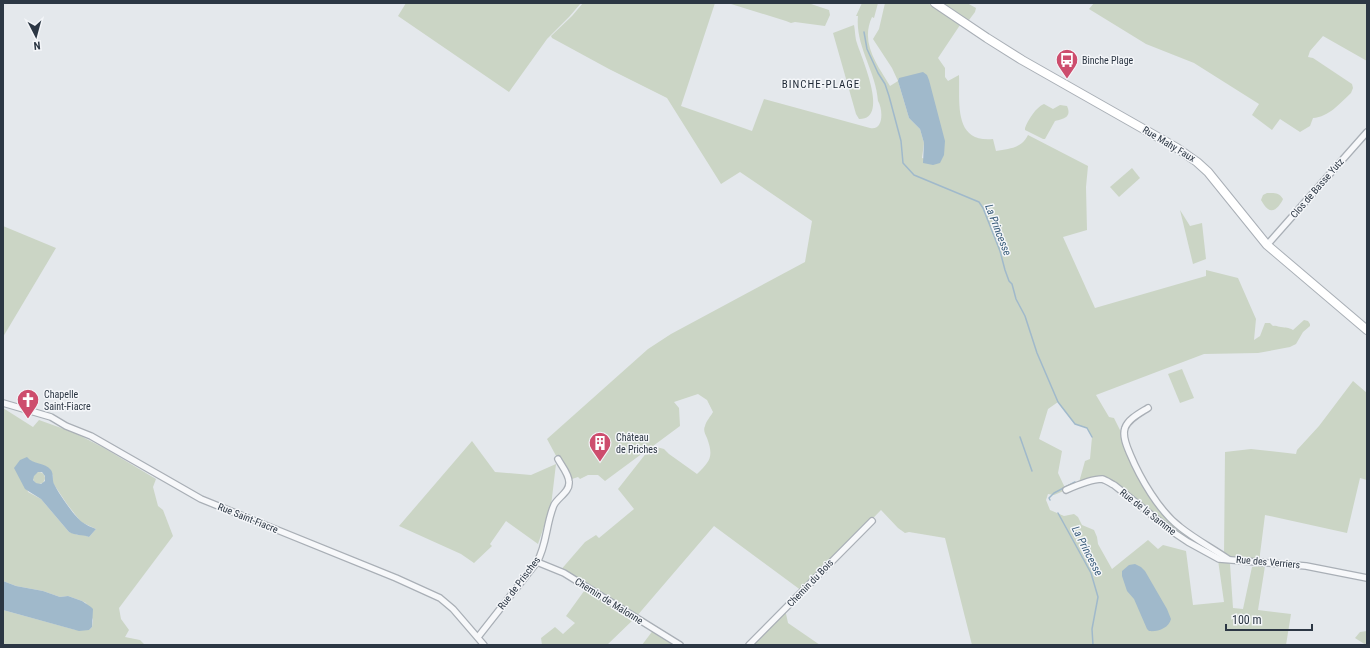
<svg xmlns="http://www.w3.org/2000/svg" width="1370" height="648" font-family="'Roboto Condensed',sans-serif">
	<rect width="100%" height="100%" fill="#e4e8ec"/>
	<g fill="#cbd5c5" fill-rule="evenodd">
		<path d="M406,3H581L569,17L547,39L509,92L398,16Z"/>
		<path d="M583,3H808L829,10L830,15L825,26L795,22L791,23L786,21L731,4L715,3L681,106L752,131L764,99L870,128C884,131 883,109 878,101C876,71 855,46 858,16H856L862,3H878L874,18L872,17C860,43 877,64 890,86L898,81L892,68L873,39L879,29L885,3H928L960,25L938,58L945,68V77L948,81L959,75C960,102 953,143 993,139L996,151C1010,148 1021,149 1028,135L1088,166L1086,187L1087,230L1063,237L1095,308L1206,276V270L1238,278L1256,319L1254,340L1260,336L1265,323H1270L1273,326C1277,325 1278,327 1281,327C1286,328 1288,327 1293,330L1304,320L1308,321L1310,324V326L1303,332L1296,344L1290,347L1258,353L1204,354L1096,395L1109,417L1114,418L1124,438L1135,466L1166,514L1220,554L1219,559L1205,552L1104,480L1078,486L1085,461L1090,459L1092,437L1087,428L1075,424L1058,402L1048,409L1039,439L1062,451L1058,473L1066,490L1054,495L1048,494L1046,500L1050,510L1064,516L1074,514L1078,517L1082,525L1094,530L1097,537L1098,544L1112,569L1148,540L1158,549L1163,545L1186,551L1193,605L1224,602L1218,560L1230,564L1233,608L1243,609L1252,567L1265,566L1258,610L1291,614L1286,645H972L945,538L909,532L905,533L898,528L881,510L802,591L714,526L636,617L607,645H542L541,638L555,627L563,634L575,623L566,616L587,587L559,572L585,542L596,535L599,538L634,509L618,489L651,447L605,481L598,475H588L580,479L578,477L569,480L547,439L648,349L671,334L805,262L812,221L740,172L721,184L667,98L609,69L552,38L551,36L572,16ZM898,81L940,163L922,158L924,143L920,129L909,118ZM698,394L707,400L713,412C711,416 706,421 705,426C703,430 705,434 707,438C714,457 710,461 697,474L669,454L664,449L653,446L680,426L679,408L674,402Z"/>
		<path d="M935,3H967L976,8L975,12L969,20L964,21Z"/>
		<path d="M1094,3H1367V61L1323,36L1310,51L1308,57L1313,58L1352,84L1353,88L1351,93C1340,103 1329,117 1313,118L1310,126L1300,132L1280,119L1272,130L1252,115L1259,104L1194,63L1146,44L1089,9Z"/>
		<path d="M854,25C855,30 855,35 856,40C860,55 891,120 859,119L856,114L833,33Z"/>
		<path d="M1044,104L1053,109L1060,105L1067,106C1072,117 1064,119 1055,121L1045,139H1043L1025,130V128C1028,120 1036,107 1044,104Z"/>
		<path d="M1132,168L1140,178L1119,197L1110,187Z"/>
		<path d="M1267,193C1274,193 1279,192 1283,199C1281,204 1274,214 1268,209C1265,207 1263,203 1261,200L1263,195Z"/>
		<path d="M1180,210L1190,226L1202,223L1206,259L1193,264Z"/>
		<path d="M3,226L56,248L3,337Z"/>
		<path d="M1182,369L1194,398L1180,403L1168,374Z"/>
		<path d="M1353,381L1367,393V480L1360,478L1347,533L1265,515L1259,562L1224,556L1225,452L1251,449L1296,454L1297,450L1319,426Z"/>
		<path d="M3,408L33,427L39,420L75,433L104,448L156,479L153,487L158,506L163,510L173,536L119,608L121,619L129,630L125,637L140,640L145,645H3V610L76,630H89L92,627L93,620L86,603L82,601L68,596L60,597L43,591L16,586L3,581ZM20,460L53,475V483L67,504L81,522L96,529L89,537L82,534L78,535L69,532L41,499L28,492Z"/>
		<path d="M472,441L495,472L531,475L556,464L551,506L538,544L506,521L490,544L492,546L474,563L461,554L399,526Z"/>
		<circle cx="39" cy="478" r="6"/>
		<path d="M785,609L788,623L820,645H749Z"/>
		<path d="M654,629L680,645H642Z"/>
		<path d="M1367,631V645H1366L1355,638L1360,632Z"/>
	</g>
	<g fill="#a0b9cb" fill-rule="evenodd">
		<path d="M923,72L927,75L929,80L945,141L944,155L940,163L933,165L923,163L924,143L920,129L909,118L898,81L899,78Z"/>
		<path d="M27,457C33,465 45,462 51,470C54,475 52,480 54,484C59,494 74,516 82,522C86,525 91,527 96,529L89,537C81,534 76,536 69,532L41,499L25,489L14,468L20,460ZM38,472H42L45,476V481L41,484L36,483L33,480L34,476Z"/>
		<path d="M1135,564L1141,567L1145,571L1167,609L1171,619C1169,628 1158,632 1149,631L1147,629L1134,599L1127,591L1122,576V571L1129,565Z"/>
		<path d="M3,581L16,586L43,591L60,597L68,596L82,601L91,607L93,609L92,627L89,630L79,631L3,610Z"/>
	</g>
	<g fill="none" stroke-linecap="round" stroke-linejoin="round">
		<g stroke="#a0b9cb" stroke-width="1.5">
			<path d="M864,32L867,49L878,73L885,84L889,96L901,141L903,163L914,175L979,202L983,208L1000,251L1005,270L1009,281L1012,284L1016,299L1025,316L1037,353L1058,402L1075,424L1087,428L1092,437"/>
			<path d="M1020,437L1032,471"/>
			<path d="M1050,500L1049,498L1054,493L1075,482"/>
			<path d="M1058,513L1091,573L1098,597L1092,629L1093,645"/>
		</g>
		<g stroke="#a9afb6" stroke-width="8">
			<g id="street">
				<path d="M1267,245L1367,132"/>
				<path d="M3,403L51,417L66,426L91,436L201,499L396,578L440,598L453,609L484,645"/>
				<path d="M1148,408C1140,413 1128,419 1125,428C1122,436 1127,447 1130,454C1140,478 1159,511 1180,527C1195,539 1212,548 1228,559"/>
				<path d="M1066,490C1075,486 1092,479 1102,479C1106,480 1110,483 1114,485L1173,532L1188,542L1219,559L1306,566L1367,578"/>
				<path d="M537,562L564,573L680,645"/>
				<path d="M478,637L537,562C547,545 546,523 554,505C558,497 570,492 569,482C569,474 561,465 558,459"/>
				<path d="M749,645L872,521"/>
			</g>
		</g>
		<g stroke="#a9afb6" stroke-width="10">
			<path id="secondary" d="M935,3L987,38L1022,60L1177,148L1197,162L1208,172L1267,245L1367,330"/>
		</g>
		<use href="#street" stroke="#f7f8fa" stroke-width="5.5"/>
		<use href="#secondary" stroke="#fff" stroke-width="8"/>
	</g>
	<defs>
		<g id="bus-pin" transform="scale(1.15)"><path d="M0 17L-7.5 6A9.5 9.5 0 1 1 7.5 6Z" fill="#cd4d6d" stroke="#f4f6f9"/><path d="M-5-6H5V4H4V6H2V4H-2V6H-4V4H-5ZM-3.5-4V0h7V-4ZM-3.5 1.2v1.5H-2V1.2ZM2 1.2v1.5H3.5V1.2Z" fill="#fff"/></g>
		<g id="church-pin" transform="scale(1.15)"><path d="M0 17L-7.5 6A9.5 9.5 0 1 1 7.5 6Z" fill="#cd4d6d" stroke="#f4f6f9"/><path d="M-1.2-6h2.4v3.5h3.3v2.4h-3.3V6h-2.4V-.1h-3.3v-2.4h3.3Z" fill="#fff"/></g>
		<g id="building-pin" transform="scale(1.15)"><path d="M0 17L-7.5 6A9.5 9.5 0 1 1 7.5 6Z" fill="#cd4d6d" stroke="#f4f6f9"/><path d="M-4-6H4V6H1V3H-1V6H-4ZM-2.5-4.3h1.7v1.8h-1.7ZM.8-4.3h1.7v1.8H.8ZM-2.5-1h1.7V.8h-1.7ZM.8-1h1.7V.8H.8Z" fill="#fff"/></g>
	</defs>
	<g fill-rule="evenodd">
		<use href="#bus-pin" x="1067" y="60"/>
		<use href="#church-pin" x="28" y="400"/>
		<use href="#building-pin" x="600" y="443"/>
	</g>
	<g text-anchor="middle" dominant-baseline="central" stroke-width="3" stroke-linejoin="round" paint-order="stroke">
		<g font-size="10" fill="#2c3744" stroke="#f4f6f9" text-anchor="start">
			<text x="1082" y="60">Binche Plage</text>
			<text x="44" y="394">Chapelle<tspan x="44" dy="12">Saint-Fiacre</tspan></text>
			<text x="616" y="437">Château<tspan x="616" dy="12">de Priches</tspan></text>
		</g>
		<g font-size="10" fill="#2c3744" stroke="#f4f6f9">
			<text transform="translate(1169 144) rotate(31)">Rue Mahy Faux</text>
			<text transform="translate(1317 188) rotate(-49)">Clos de Basse Yutz</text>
			<text transform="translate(1148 512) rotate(38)">Rue de la Samme</text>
			<text transform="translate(248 518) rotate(22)">Rue Saint-Fiacre</text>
			<text transform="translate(1268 562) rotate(5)">Rue des Verriers</text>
			<text transform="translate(519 583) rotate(-53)">Rue de Prisches</text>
			<text transform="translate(810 583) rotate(-46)">Chemin du Bois</text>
			<text transform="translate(609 601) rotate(32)">Chemin de Malonne</text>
		</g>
		<g font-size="11" letter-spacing="1" fill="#1e2835" stroke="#f4f6f9">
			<text x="821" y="84">BINCHE-PLAGE</text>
		</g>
		<g font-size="11" font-style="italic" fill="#365a78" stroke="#f4f6f9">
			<text transform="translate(998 230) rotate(69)">La Princesse</text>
			<text transform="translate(1087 551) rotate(63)">La Princesse</text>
		</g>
	</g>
	<rect width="1370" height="648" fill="none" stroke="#2c3744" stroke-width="8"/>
	<g transform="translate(36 36) rotate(174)" stroke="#f4f6f9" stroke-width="3" paint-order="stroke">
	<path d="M0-3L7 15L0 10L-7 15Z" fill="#2c3744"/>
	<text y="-6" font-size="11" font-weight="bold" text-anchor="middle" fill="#2c3744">N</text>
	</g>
	<path d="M1226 624v6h86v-6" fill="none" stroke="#2c3744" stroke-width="2"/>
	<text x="1232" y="624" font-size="12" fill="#2c3744" stroke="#f4f6f9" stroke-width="3" paint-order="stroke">100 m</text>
</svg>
